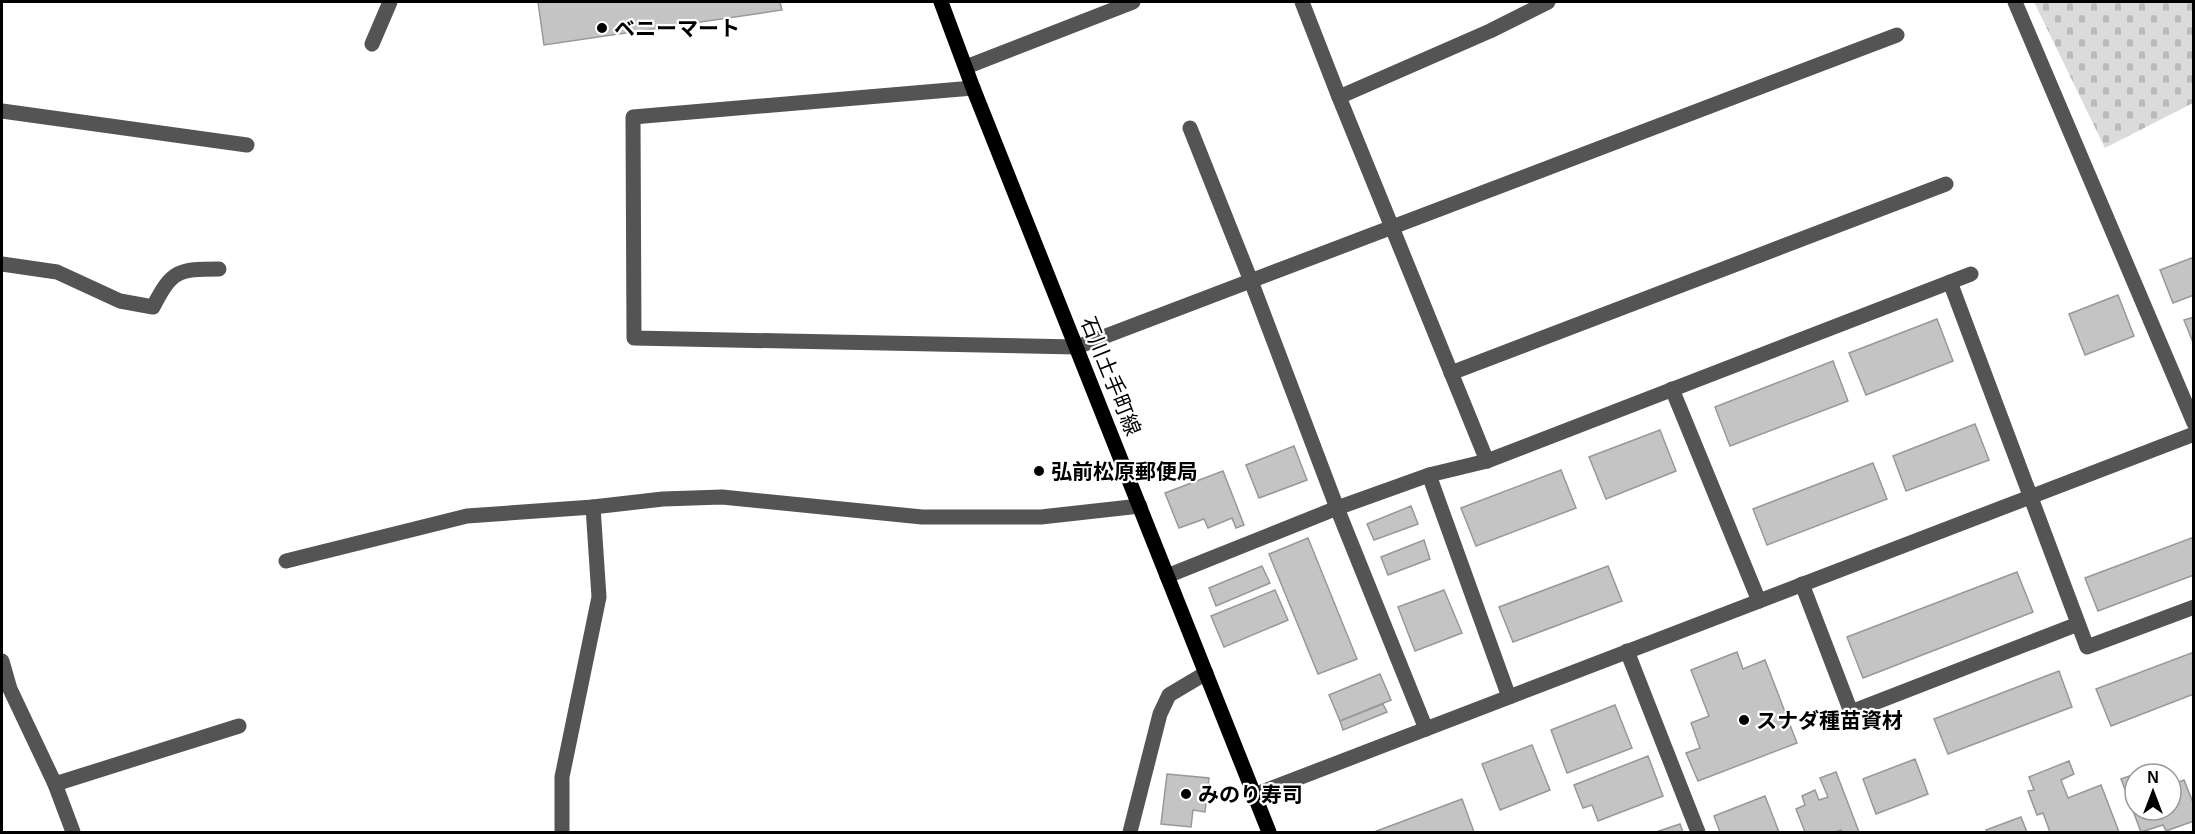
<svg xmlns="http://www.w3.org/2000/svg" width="2195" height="834" font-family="Arial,'Noto Sans JP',sans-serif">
	<defs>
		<pattern id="cemetery-stones" width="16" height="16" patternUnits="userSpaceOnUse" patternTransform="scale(1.5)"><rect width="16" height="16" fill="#dbdbdb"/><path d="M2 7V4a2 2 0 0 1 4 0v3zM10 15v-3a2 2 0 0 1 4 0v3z" fill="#bababa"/></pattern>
	</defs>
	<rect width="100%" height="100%" fill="#fff"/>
	<path fill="url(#cemetery-stones)" d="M2034,2H2193V103L2105,148Z"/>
	<g fill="#c4c4c4" stroke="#989898" stroke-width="1.5">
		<path d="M538,2H780L782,10L544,45Z"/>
		<path d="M2194,257V295L2173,303L2160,270Z"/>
		<path d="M2118,295L2134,336L2085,355L2069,314Z"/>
		<path d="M2194,317V345L2184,320Z"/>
		<path d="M1937,319L1953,361L1866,395L1849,353Z"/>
		<path d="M1833,361L1848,401L1730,446L1715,407Z"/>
		<path d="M1975,424L1989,460L1906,491L1893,456Z"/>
		<path d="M1660,430L1676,471L1606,499L1589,457Z"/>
		<path d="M1294,446L1307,480L1259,498L1246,465Z"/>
		<path d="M1873,463L1887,499L1767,545L1753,509Z"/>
		<path d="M1561,470L1576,508L1476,546L1461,508Z"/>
		<path d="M1223,471L1244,525L1236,528L1232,518L1208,528L1204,519L1179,528L1165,493Z"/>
		<path d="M1411,506L1418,524L1374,540L1367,524Z"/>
		<path d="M2194,537V575L2098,611L2085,578Z"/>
		<path d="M1308,538L1357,659L1318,674L1269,554Z"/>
		<path d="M1424,540L1430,559L1388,575L1381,557Z"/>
		<path d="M1262,566L1270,583L1216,606L1209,588Z"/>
		<path d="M1608,566L1622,601L1513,642L1499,607Z"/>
		<path d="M2017,572L2033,612L1863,678L1847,637Z"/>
		<path d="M1275,590L1288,620L1224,647L1211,616Z"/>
		<path d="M1444,590L1462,633L1415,651L1398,607Z"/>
		<path d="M1737,652L1743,669L1765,660L1797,743L1698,781L1686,753L1700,748L1691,723L1709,716L1691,670Z"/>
		<path d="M2194,652V694L2111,726L2096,689Z"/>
		<path d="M2059,671L2072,707L1948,754L1934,719Z"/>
		<path d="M1380,674L1391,700L1340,721L1329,695Z"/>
		<path d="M1383,704L1387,712L1343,730L1340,721Z"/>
		<path d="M1615,705L1632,748L1567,773L1551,730Z"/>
		<path d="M1532,745L1550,790L1500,810L1482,764Z"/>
		<path d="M1648,756L1663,796L1598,821L1592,805L1583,808L1574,785Z"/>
		<path d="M1915,759L1928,794L1876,814L1863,779Z"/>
		<path d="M2069,761L2074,774L2061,780L2068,798L2101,785L2119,832H2050L2043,813L2037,815L2028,791L2034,790L2029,777Z"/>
		<path d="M1836,772L1859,832H1842L1841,830L1835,832H1805L1796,809L1805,805L1802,796L1815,790L1819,800L1828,797L1820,778Z"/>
		<path d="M1167,774L1209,778L1205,812L1193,810L1191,827L1161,824Z"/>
		<path d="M2135,774V810H2171V785L2184,780L2194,805V821L2166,831L2163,825L2141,832L2121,779Z"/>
		<path d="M1765,796L1779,832H1720L1714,816Z"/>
		<path d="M1462,799L1474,832H1374Z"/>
		<path d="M2021,817L2027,832H1987L1986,830Z"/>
		<path d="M1680,824L1683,832H1656Z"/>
	</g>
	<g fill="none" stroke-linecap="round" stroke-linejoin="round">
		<g stroke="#545454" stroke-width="15">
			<path d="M1302,2L1339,97L1487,461"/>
			<path d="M2015,2L2194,423"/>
			<path d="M372,44L390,2"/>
			<path d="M966,67L1133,2"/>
			<path d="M973,88L633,117L634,338L1077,347L1897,35"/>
			<path d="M1339,97L1490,31L1548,2"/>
			<path d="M2,111L247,145"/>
			<path d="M1190,128L1251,281L1337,508L1426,729"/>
			<path d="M2,264L57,272L120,301L153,307C172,270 178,269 219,269"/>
			<path d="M1950,282L2087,647L2194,607"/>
			<path d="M1451,373L1946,184"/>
			<path d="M1672,389L1759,601"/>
			<path d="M1429,475L1509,697"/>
			<path d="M286,561L467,516L593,507"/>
			<path d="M1167,576L1337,508L1429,475L1487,461L1971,274"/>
			<path d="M1802,584L1851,712L2078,624"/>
			<path d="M1627,651L1698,832"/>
			<path d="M2,661L10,689L55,784L73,832"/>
			<path d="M55,784L239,726"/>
			<path d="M1254,795L2194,434"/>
			<path d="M562,832V777L599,597L593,507L663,499L722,497L922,517H1041L1140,506"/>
			<path d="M1130,832L1160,714L1169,695L1206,673"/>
		</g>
		<path stroke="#000" stroke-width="15" d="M941,2L973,88L1269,832"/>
	</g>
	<g fill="#000" stroke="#fff" stroke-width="2">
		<circle cx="602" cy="28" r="6"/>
		<circle cx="1039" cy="471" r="6"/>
		<circle cx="1744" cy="720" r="6"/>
		<circle cx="1186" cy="794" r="6"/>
	</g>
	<g text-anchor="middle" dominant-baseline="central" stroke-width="4.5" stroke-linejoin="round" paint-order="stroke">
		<g font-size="21" font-weight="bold" fill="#000" stroke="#fff" text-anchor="start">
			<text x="614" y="28">ベニーマート</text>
			<text x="1051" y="471">弘前松原郵便局</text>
			<text x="1756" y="720">スナダ種苗資材</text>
			<text x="1198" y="794">みのり寿司</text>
		</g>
		<g font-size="21" fill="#000" stroke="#fff">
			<text transform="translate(1111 376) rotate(68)">石川土手町線</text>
		</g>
	</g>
	<rect width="2195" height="834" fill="none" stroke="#000000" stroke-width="6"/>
	<g transform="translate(2153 792)"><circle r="28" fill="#ffffff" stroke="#999999" stroke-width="1.5"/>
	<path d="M0-4.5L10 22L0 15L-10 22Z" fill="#000000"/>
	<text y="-9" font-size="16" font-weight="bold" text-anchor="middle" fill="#000000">N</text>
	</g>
</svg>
